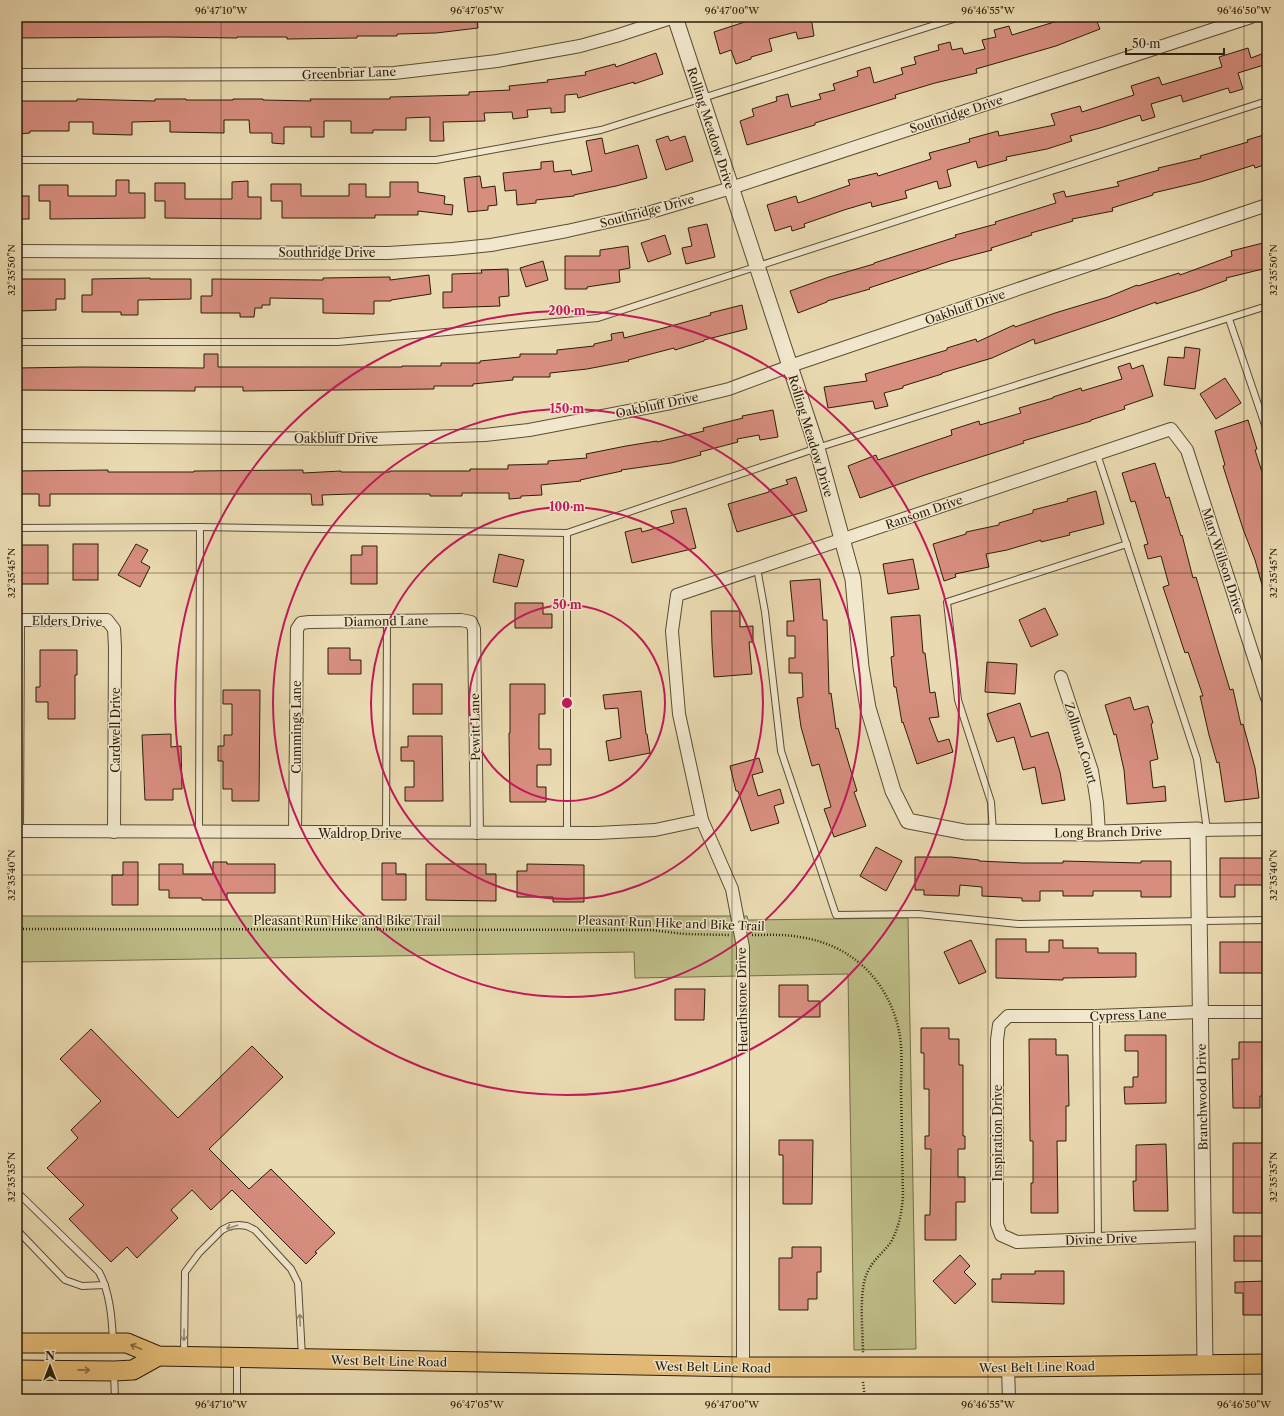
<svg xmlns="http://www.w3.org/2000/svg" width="1284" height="1416" font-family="'Libre Caslon Text',serif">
	<rect width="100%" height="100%" fill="#eadab1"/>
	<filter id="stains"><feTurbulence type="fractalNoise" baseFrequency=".005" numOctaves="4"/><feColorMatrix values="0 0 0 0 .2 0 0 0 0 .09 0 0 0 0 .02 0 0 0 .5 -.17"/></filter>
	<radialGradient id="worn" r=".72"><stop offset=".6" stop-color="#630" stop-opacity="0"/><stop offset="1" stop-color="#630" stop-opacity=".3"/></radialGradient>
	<path fill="#bebd87" stroke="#746d48" d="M17,916H747L748,920L908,918L916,1349L854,1350L848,974L635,978L634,952L17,962Z"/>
	<g fill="#d78e7f" stroke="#2b1d09">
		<path d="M17,17H477L478,28L436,33L397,34V36H357V38L287,39V37H237V38L167,37L17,38Z"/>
		<path d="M760,17H811L814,36L798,39L796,32L769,39L772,51L751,57V59L736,64L731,50L720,54L714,32Z"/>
		<path d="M1063,17H1095L1100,29L1056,46L976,69L977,73L935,83L895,95L896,98L815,123V125L747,145L740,121L754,116L752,109L777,101L776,97L788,94L791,107L821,99L819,94L835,90L833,84L858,76L857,71L870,67L874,83L903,74L901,68L916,64L914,57L939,50L938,45L950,42L952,50L962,48L964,54L985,49L982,40L996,37L994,30L1009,26L1012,35L1064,19Z"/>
		<path d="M1248,48L1251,58L1267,52V64L1238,73L1243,89L1230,93L1228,88L1183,102L1181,95L1151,104L1155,117L1142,121L1140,115L1100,128L1070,136L1072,141L1047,149L1006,157L1007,160L978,168L976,161L947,170L951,186L939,189L937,181L905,191L907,198L872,207L871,202L844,210L804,224L805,227L792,231L791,226L775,231L767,205L796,196L798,203L850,185L848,180L877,173L878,176L931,159L929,153L970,142L969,139L998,131L999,136L1055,125L1051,114L1080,106L1082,112L1134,95L1131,86L1159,77L1162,85L1222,67L1219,57Z"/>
		<path d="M656,53L663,74L634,84V82L578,98L577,94L565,95V112L551,113V108L527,110L528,117L513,119L512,112L484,113L485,121L443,122L444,141H430V117L406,118V130H373V133H351V121H324V137H311V127H284V144L272,143V133H250L249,120H224V133L170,132V121L132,122V135L93,134V122H69V131H30V133L17,134V101H77V99L155,101V99H186V100H233V99H263V100L311,101L310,99H390V97L469,95V92L510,90L509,86L548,82L547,80L586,75L585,72L615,64L616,67Z"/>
		<path d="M1267,134V164L1255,168L1254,165L1200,182L1153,193V195L1112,208L1113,211L1072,219L1073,221L1031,233L1032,235L991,248L992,250L950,261L869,288L870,289L827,301V302L798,313L790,291L829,277L874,264V263L956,237L955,235L996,224L995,222L1056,203L1053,194L1064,191L1066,197L1119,186L1117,182L1159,170L1158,168L1201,158L1200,156L1248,142L1247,140Z"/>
		<path d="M668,136L670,141L685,136L693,161L666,170L656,140Z"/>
		<path d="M602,138L605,154L638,145L647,178L616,186L574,195V196L536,200V203L517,205L516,190L505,191L503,173L541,169V162L553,161L554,172L571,170L572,175L592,171L586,141Z"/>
		<path d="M480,176L482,188L495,186L497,205L488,206V210L468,212L464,178Z"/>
		<path d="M116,180H129V193H145V218L50,219V201H39V185H68V196H116Z"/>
		<path d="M248,181V197H261V219L165,218V201H155V183H185V199H232V182Z"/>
		<path d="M390,182H418V192L445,196L444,204L453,205L452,215L418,211V215H375V218H282V201H271V184H301V196H349V184H366V197H390Z"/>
		<rect x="17" y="196" width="12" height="23"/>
		<path d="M707,224L715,257L686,264L682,248L692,246L688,228Z"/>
		<path d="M665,235L671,254L648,262L641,243Z"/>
		<path d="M1263,243L1267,260V268L1226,278L1227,280L1200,290L1156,304V302L1112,318L1035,344L1034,339L992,358L942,373V374L903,386V388L884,393L888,406L875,409L873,401L828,408L824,387L867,381L865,374L947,350V348L976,339L977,342L1014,325L1015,327L1055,313L1108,297L1137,285L1138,286L1179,273L1180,275L1232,256L1231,251Z"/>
		<path d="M628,246L630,268L619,270L620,282L587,287V289H565V256H600V250Z"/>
		<path d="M543,261L548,280L526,287L520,268Z"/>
		<path d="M508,269L509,296L499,297L500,306L443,308V292H452V274L482,273L481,270Z"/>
		<path d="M429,275L431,294L391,300V301H374V314L323,313V299L270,298V305H262V308H255L254,317H240V313H201V296H212V279L323,280V278L390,277V280Z"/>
		<path d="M150,278V279H191V299L138,300V315H121V312H82V295H92V279Z"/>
		<path d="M17,279H65V299H56V310L17,311Z"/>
		<path d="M742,305L747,329L704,340V341L675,350L674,348L628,360L629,361L587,369L550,373V377H513V380L473,384V386H434V389L243,391V387H195V391L17,390V368L83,367L204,368V354H218V367H402V366H441V363H480V361L520,357V354H557V350L594,346V344L612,340L611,334L623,332L624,338L660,329L711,315L710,313Z"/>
		<path d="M1185,347L1200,349L1195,389L1164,385L1168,357L1184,358Z"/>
		<path d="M1130,363L1132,369L1143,365L1153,396L1124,406L1125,409L1091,420V421L1023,441L1024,443L922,476L860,498L848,466L876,455L878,460L952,435L951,430L979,421L980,425L1021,413L1019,408L1053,398V397L1081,388L1082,391L1122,379L1118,367Z"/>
		<path d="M1225,378L1241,403L1216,419L1200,394Z"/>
		<path d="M773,410L778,437L760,440L759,435L737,439L738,442L700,452L701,455L671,463L621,470L622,471L580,480L581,481L541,485L542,495L521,496V498L509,499V493H462V496H430V494H352L322,495L323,505H312L311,494H50V506H39V494H17V471L108,470V472H194V471L303,470V473L341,471V472H390V471H470V469H508V465L548,464V461L587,458L586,454L626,446L657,441V442L704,431L703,428L743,418L742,416Z"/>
		<path d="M1248,420L1257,449L1255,450L1267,488V502L1264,503L1267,514V592H1264L1255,560L1243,529L1223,466L1225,465L1215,431Z"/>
		<path d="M1155,463L1166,498L1169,497L1181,536L1182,535L1193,578L1196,577L1230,690L1233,689L1241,725L1243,724L1255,768L1259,798L1225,802L1219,762L1217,763L1209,735L1200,696H1203L1188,652L1185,653L1163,587L1169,585L1161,556L1148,559L1144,545L1148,544L1135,501L1131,502L1122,473Z"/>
		<path d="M796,477L807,511L737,532L728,504L769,492V490L788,484L786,480Z"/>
		<path d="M1096,491L1104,524L1069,533L1070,535L1041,542V540L1007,550L986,554L989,567L955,574L956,577L944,581L933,544L966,534V532L999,525V523L1033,513V510L1068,501L1067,499Z"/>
		<path d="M686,508L696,548L632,563L625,532L641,528L642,532L674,523L671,511Z"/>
		<rect x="73" y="544" width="25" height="36"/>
		<path d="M136,544L148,550L141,562L150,567L140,587L118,575Z"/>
		<rect x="18" y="545" width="30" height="39"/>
		<path d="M362,546H377V584H351V555H362Z"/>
		<path d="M499,554L524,560L517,587L493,582Z"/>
		<path d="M913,559L919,589L888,594L883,564Z"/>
		<path d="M820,579L823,620H827L829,694L831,693L836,729L838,728L857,791L854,792L866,826L834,837L824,809L831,807L819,764L812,766L801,727L797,698L803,697L802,673H789V658H795V636H787V621H794L790,581Z"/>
		<path d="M515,603H543V614H552V628H515Z"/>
		<path d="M1045,608L1058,635L1031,647L1019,620Z"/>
		<path d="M711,611H740V627L753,626V642H749L752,674L714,677L712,645Z"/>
		<path d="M920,615L923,653H925L930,693L935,692L939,717L929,718L938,742L949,739L953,752L917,764L903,722L902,723L896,687H894L891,657L894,656L891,617Z"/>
		<path d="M328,648H350V660H361V674H328Z"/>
		<path d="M40,650H77V675H75V719H48V702H36V687H40Z"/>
		<path d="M987,662L1017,664L1015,694L985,692Z"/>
		<rect x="413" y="684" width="29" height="30"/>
		<path d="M510,684H545V714H539V749H551V765H537V787H546V802H510L509,733H510Z"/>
		<path d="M223,690H260L259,801H232V789H223V761H218V746H224V735H232V704H223Z"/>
		<path d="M641,691L646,734H647L650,753L609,761L606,741L621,738L618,708L605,709L603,695Z"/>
		<path d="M1130,697L1134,710L1148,706L1153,723L1151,724L1158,759L1150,761L1153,788L1165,786L1166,801L1127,804L1124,770L1116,734L1114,735L1105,705Z"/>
		<path d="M1020,703L1031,737L1048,732L1060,772L1065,800L1042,804L1035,767L1023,770L1014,737L997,742L987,714Z"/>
		<path d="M171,734V747L181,746L182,789H173V800H145L142,735Z"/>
		<path d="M408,736H442L443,801H405V787H414V761H401V747H408Z"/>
		<path d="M759,758L763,772L752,775L758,796L780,789L784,803L774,806L779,823L751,831L738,791H736L730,766Z"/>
		<path d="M876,847L902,861L886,891L860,876Z"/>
		<path d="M915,857H951L979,860V861L1023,863H1063V861L1141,863V861H1171V897H1141V891H1093V896H1063V891H1040V901H1022V898L982,896V887L960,885L959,896L924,895V890H915Z"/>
		<path d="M1220,858H1267V885H1235V897H1220Z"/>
		<path d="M123,862H138V905H112V875H123Z"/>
		<path d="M213,862H227V864H275V893H227V900H202V898H169V890H159V864H183V874H213Z"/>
		<path d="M382,863H396V874H406V900H382Z"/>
		<path d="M426,864H486V874H496V901L426,900Z"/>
		<path d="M527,864L584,865V902H553V897H517V871H527Z"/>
		<path d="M996,939H1026V952H1049V940H1063V948H1098V953H1136V977L1063,978V980L996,978Z"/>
		<path d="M971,940L986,972L959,984L944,952Z"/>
		<rect x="1220" y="942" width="47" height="31"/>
		<path d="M779,985H808V1001H820V1017H779Z"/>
		<path d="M675,989H705L704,1020H675Z"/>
		<path d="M921,1028H949V1039H959V1065H963V1136H965V1149H958V1177H965V1202H956V1240H925V1215H930L931,1149H925V1136H929V1089H924V1053H921Z"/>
		<path d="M91,1029L178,1118L252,1046L283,1077L209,1149L249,1189L271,1169L335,1233L315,1252L317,1253L306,1264L232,1190L211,1210L192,1190L171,1210L178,1218L137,1258L127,1247L111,1262L69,1219L84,1205L47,1168L78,1138L71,1130L101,1101L60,1059Z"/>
		<path d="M1125,1035H1166V1103L1125,1104L1124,1087H1133V1077H1138V1051H1125Z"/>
		<path d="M1029,1039H1056V1055H1068L1069,1106H1066V1141H1057L1058,1213H1031V1183H1033V1141H1030Z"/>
		<path d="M1239,1042H1263V1083H1267V1096H1260V1108H1233L1232,1059H1239Z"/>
		<path d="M779,1140H813L812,1204H783V1155H779Z"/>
		<path d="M1233,1143H1267V1168H1262V1213H1233Z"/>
		<path d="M1166,1144L1168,1211H1134L1133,1181H1136V1145Z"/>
		<rect x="1234" y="1236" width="33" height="25"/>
		<path d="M792,1247H821V1272H817V1299H808V1310H779V1258H792Z"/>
		<path d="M960,1255L970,1266L964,1272L976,1284L955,1304L933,1281Z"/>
		<path d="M1035,1271H1064V1304L992,1302V1279H1001V1274H1035Z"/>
		<path d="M1267,1281V1315H1243V1293H1235V1282Z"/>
	</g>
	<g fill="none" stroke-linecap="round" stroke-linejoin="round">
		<g stroke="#5b4c33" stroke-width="8">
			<g id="service">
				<path d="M17,160H436L601,130L960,17"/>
				<path d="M1229,319L1267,431"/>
				<path d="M17,342H338L598,318L1267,101"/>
				<path d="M1097,454L1197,759L1207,830"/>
				<path d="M200,527L567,533"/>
				<path d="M17,528L200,527L199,832"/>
				<path d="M757,568L765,612L781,751L836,915L918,914L1019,924L1267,920"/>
				<path d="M20,831L21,620"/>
				<path d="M993,832L991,802L958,700L947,602L1127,544"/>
				<path d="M386,833L387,621"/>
				<path d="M567,833V533L817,448L1267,306"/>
				<path d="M1096,1016L1098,1239"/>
				<path d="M17,1192L99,1272C110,1292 112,1319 113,1341"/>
				<path d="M17,1230L65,1280L82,1286L105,1285"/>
				<path d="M184,1355L185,1272L199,1253L222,1230L230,1226L239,1225L247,1226L255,1230L291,1269L298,1283L302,1357"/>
				<path d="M114,1373L115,1399"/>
				<path d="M237,1399V1359"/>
			</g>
		</g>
		<g stroke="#5b4c33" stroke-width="14">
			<g id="minor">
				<path d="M17,75L350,74L394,73L497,61L580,46L616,36L674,17"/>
				<path d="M17,251L388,253L452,249L491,245L567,231L651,212L731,188L1251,17"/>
				<path d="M17,436L373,439L485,435L529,430L671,403L729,389L790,366L1267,205"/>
				<path d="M17,620H107L114,629L115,647L114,832"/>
				<path d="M1061,677L1092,771L1097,803L1099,833"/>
				<path d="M1198,830L1267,829"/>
				<path d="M17,831L597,833L655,830L702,820"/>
				<path d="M295,832L297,629L301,623L309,622L461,620L471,622L474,629L477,833"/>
				<path d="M1204,1235L1017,1242L1001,1235L997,1224V1040L999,1025L1008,1016H1096L1200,1012H1267"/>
				<path d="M743,1367V947L732,889L702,820L679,714L672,631L677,595L1171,429L1187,450L1267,698"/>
				<path d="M1008,1367L1009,1399"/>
			</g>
		</g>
		<g stroke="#5b4c33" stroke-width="17">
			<path id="tertiary" d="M675,17L817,448L853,579L861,667L868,708L893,791L908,821L965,832L1099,833L1198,830L1205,1364"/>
		</g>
		<g stroke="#2b1d09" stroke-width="21">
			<g id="primary">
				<path d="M17,1343H127L158,1356L743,1367H1008L1267,1364"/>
				<path d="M17,1370L114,1371L133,1370L158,1356"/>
			</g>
		</g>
		<g stroke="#2b1d09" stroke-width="2.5" stroke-dasharray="1 2" stroke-linecap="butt">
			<path d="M17,929L651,930L685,934L729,935"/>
			<path d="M752,935C768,935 784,934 800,937C852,945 888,980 899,1031C903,1050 901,1072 901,1092C902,1126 902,1161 903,1195C902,1212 899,1227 891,1242C884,1252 874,1259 868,1271C858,1290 863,1331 863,1353"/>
			<path d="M863,1382L865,1399"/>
		</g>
		<use href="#service" stroke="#f1e7cc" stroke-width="6"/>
		<use href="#minor" stroke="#f1e7cc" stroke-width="12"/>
		<use href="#tertiary" stroke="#f1e7cc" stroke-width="15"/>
		<use href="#primary" stroke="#e5bd78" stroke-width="19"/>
	</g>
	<defs><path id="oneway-shaft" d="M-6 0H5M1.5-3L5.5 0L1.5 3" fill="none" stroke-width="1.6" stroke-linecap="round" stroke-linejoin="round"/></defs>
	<g stroke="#988c74">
		<use href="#oneway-shaft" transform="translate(232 1227) rotate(163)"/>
		<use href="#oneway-shaft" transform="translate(300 1320) rotate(-93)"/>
		<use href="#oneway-shaft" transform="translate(184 1335) rotate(91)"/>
	</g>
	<g stroke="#886d40">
		<use href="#oneway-shaft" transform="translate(136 1347) rotate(-157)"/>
		<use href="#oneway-shaft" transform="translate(84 1370) rotate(1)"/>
	</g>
	<path fill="none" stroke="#2b1d09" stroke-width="1" stroke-opacity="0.45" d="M221,17V1399M477,17V1399M732,17V1399M988,17V1399M1244,17V1399M17,270H1267M17,573H1267M17,875H1267M17,1177H1267"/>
	<g fill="none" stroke="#c2185b" stroke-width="2">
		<circle cx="567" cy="703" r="98"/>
		<circle cx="567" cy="703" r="196"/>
		<circle cx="567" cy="703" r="294"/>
		<circle cx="567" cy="703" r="392"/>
	</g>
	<g text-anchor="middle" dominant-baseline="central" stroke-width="3" stroke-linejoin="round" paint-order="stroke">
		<g font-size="12" fill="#2b1d09" stroke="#f1e7cc">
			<text transform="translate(349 73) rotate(-2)">Greenbriar Lane</text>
			<text transform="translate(956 114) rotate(-18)">Southridge Drive</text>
			<text transform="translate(711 128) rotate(72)">Rolling Meadow Drive</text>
			<text transform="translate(647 211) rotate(-15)">Southridge Drive</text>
			<text x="327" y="252">Southridge Drive</text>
			<text transform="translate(965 307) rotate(-19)">Oakbluff Drive</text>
			<text transform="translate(657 405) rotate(-12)">Oakbluff Drive</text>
			<text transform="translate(811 436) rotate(73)">Rolling Meadow Drive</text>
			<text x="336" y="438">Oakbluff Drive</text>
			<text transform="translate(924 512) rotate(-19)">Ransom Drive</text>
			<text transform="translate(1223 561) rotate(72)">Mary Willson Drive</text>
			<text transform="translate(67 621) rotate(1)">Elders Drive</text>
			<text transform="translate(386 621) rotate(-1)">Diamond Lane</text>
			<text transform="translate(296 727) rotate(-90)">Cummings Lane</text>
			<text transform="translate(475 727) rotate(-91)">Pewitt Lane</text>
			<text transform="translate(115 730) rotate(-90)">Cardwell Drive</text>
			<text transform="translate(1081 743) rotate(73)">Zollman Court</text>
			<text transform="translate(1108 832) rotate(-1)">Long Branch Drive</text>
			<text x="360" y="833">Waldrop Drive</text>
			<text x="347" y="920">Pleasant Run Hike and Bike Trail</text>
			<text transform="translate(671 923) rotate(2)">Pleasant Run Hike and Bike Trail</text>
			<text transform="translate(742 1000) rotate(-91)">Hearthstone Drive</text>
			<text transform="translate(1128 1015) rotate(-2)">Cypress Lane</text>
			<text transform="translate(1202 1097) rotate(-91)">Branchwood Drive</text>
			<text transform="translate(997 1133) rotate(-90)">Inspiration Drive</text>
			<text transform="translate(1101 1239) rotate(-2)">Divine Drive</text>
			<text transform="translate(389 1361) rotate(1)">West Belt Line Road</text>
			<text transform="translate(713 1367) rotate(1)">West Belt Line Road</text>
			<text transform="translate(1037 1367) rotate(-1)">West Belt Line Road</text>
		</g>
	</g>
	<circle cx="567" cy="703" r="6" fill="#c2185b" stroke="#f1e7cc" stroke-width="2"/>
	<g font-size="12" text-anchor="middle" font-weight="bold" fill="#c2185b" stroke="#f1e7cc" stroke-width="3" stroke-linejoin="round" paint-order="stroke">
		<text x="567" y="315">200 m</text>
		<text x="567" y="413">150 m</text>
		<text x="567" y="511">100 m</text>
		<text x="567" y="609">50 m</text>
	</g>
	<rect width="1284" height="1416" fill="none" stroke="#eadab1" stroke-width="44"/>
	<g transform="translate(50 1366)" stroke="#f1e7cc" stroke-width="3" paint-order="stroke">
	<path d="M0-3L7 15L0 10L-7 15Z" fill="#2b1d09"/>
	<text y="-6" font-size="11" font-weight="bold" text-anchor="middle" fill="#2b1d09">N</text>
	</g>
	<path d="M1126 48v6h98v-6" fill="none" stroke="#2b1d09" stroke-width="2"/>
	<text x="1132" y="48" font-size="12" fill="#2b1d09" stroke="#f1e7cc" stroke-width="3" paint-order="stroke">50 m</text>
	<rect x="22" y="22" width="1240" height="1372" fill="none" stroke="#2b1d09" stroke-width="1.5"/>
	<g font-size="10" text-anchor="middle" fill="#2b1d09">
		<text x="221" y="14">96°47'10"W</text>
		<text x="477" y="14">96°47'05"W</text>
		<text x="732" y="14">96°47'00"W</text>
		<text x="988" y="14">96°46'55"W</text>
		<text x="1244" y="14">96°46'50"W</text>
		<text transform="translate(11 270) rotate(-90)" y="4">32°35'50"N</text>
		<text transform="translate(1273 270) rotate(-90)" y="4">32°35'50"N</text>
		<text transform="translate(11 573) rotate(-90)" y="4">32°35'45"N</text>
		<text transform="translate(1273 573) rotate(-90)" y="4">32°35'45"N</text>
		<text transform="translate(11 875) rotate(-90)" y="4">32°35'40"N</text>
		<text transform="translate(1273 875) rotate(-90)" y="4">32°35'40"N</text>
		<text transform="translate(11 1177) rotate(-90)" y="4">32°35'35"N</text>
		<text transform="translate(1273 1177) rotate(-90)" y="4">32°35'35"N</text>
		<text x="221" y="1408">96°47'10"W</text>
		<text x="477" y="1408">96°47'05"W</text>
		<text x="732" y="1408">96°47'00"W</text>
		<text x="988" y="1408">96°46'55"W</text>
		<text x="1244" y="1408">96°46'50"W</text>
	</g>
	<rect width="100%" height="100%" filter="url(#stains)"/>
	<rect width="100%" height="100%" fill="url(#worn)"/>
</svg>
